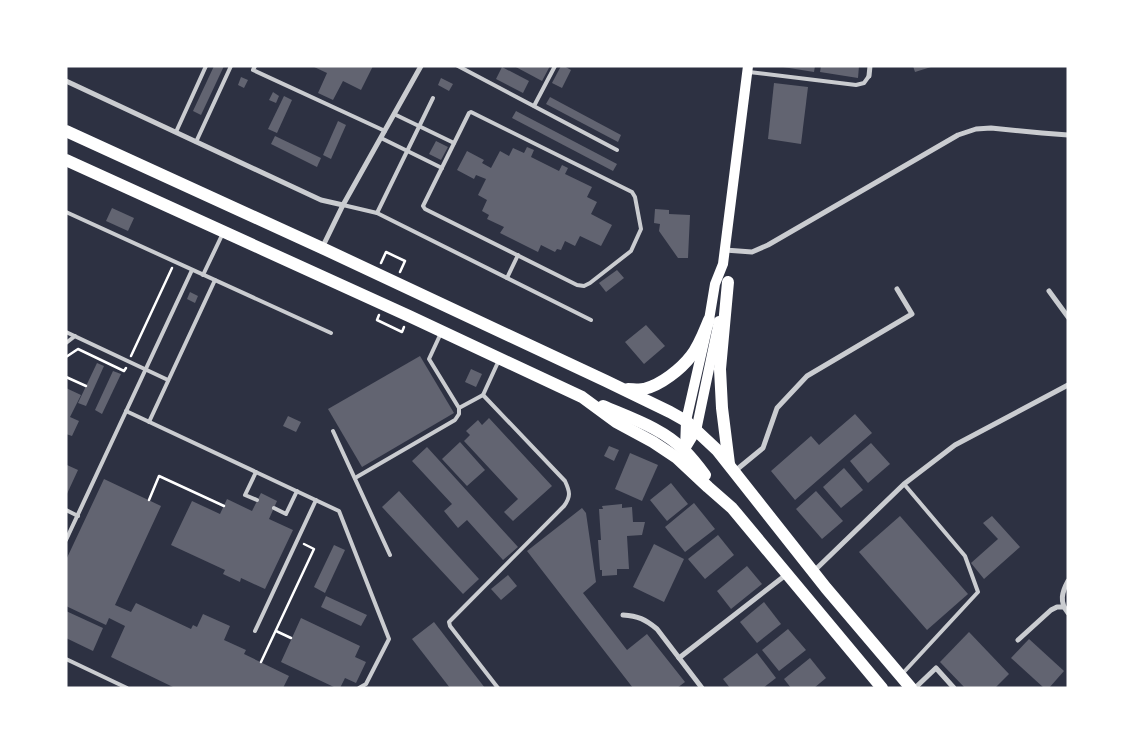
<svg xmlns="http://www.w3.org/2000/svg" width="1134" height="754" font-family="'Roboto Serif',serif">
	<rect width="100%" height="100%" fill="#2d3142"/>
	<g fill="#626471">
		<path d="M214,66H224L201,115L193,111Z"/>
		<path d="M312,66H373L361,90L343,81L333,100L318,93L327,73Z"/>
		<path d="M514,66H550L542,81Z"/>
		<path d="M561,66H564L571,70L562,88L552,83Z"/>
		<path d="M783,66H815L814,72L783,67Z"/>
		<path d="M821,66H859L858,78L820,72Z"/>
		<path d="M913,66H930L931,67L915,72Z"/>
		<path d="M502,67L529,81L523,93L496,79Z"/>
		<path d="M241,77L248,80L244,88L238,85Z"/>
		<path d="M441,78L453,84L449,91L438,85Z"/>
		<path d="M774,83L808,87L801,144L768,139Z"/>
		<path d="M273,92L279,96L276,103L269,100Z"/>
		<path d="M284,96L292,100L277,133L268,129Z"/>
		<path d="M550,97L621,135L618,142L546,104Z"/>
		<path d="M516,111L617,164L613,171L512,118Z"/>
		<path d="M338,121L346,125L331,159L323,155Z"/>
		<path d="M275,136L321,158L317,167L271,144Z"/>
		<path d="M436,141L448,147L441,160L429,154Z"/>
		<path d="M527,147L534,150L531,157L559,171L562,165L568,168L565,174L592,187L587,197L597,202L591,214L612,225L601,246L580,236L575,246L565,241L561,250L557,249L555,252L541,245L538,252L500,233L504,227L487,219L489,215L482,211L487,200L478,195L486,179L476,175L474,179L457,170L467,151L484,160L482,163L491,168L500,151L509,156L513,148L524,153Z"/>
		<path d="M112,208L134,218L128,231L106,221Z"/>
		<path d="M655,209L669,210V214L690,215L688,258H678L659,231L660,224L654,223Z"/>
		<path d="M617,270L624,278L606,292L599,283Z"/>
		<path d="M190,292L198,296L195,303L187,299Z"/>
		<path d="M646,325L665,346L644,364L625,342Z"/>
		<path d="M420,356L454,413L362,467L328,409Z"/>
		<path d="M97,363L104,366L86,406L78,403Z"/>
		<path d="M471,369L482,374L476,387L465,382Z"/>
		<path d="M113,371L121,374L102,414L95,410Z"/>
		<path d="M66,388L81,395L70,417L79,421L72,436L66,434Z"/>
		<path d="M855,414L872,433L795,500L771,471L811,436L819,445Z"/>
		<path d="M288,416L301,422L296,432L283,426Z"/>
		<path d="M489,418L552,486L513,521L504,512L518,499L464,441L470,435L466,431L478,420L482,425Z"/>
		<path d="M460,442L485,470L467,486L442,459Z"/>
		<path d="M871,443L890,464L868,483L850,461Z"/>
		<path d="M609,446L619,450L614,461L604,456Z"/>
		<path d="M427,447L518,547L503,560L467,520L458,528L444,511L452,504L412,461Z"/>
		<path d="M630,453L658,465L642,501L615,489Z"/>
		<path d="M67,465L78,470L66,496V468Z"/>
		<path d="M844,468L863,490L841,508L823,487Z"/>
		<path d="M104,479L161,506L115,605L131,612L136,603L191,629L193,625L197,627L203,614L230,626L224,640L246,650L244,654L289,676L283,688H175L111,657L125,626L109,618L106,625L66,606V560Z"/>
		<path d="M671,483L688,504L667,521L650,500Z"/>
		<path d="M399,491L479,579L463,594L382,507Z"/>
		<path d="M816,491L843,521L822,539L796,509Z"/>
		<path d="M261,493L277,501L269,519L293,530L265,589L241,578L240,582L223,574L225,570L171,545L192,501L220,514L227,499L252,511Z"/>
		<path d="M694,503L715,529L685,552L665,527Z"/>
		<path d="M622,504V508L632,507L633,522H645L642,535L627,536L629,569H617V575L602,576V570H600L598,540H601L599,509H603L602,506Z"/>
		<path d="M582,508L586,513L596,582L583,593L627,650L647,634L685,682L677,688H633L527,551Z"/>
		<path d="M900,516L968,594L927,630L859,552Z"/>
		<path d="M992,516L1020,547L984,579L971,563L998,539L983,523Z"/>
		<path d="M718,535L734,555L705,579L688,559Z"/>
		<path d="M654,544L684,559L664,602L633,587Z"/>
		<path d="M334,545L345,550L325,593L314,587Z"/>
		<path d="M747,566L762,584L731,609L717,591Z"/>
		<path d="M508,575L517,586L501,600L491,589Z"/>
		<path d="M326,596L367,615L361,626L321,607Z"/>
		<path d="M764,602L781,624L757,643L740,622Z"/>
		<path d="M66,611L103,628L93,651L66,638Z"/>
		<path d="M301,618L360,646L355,657L366,662L356,683L345,678L340,688H336L281,662Z"/>
		<path d="M434,622L485,688H450L412,639Z"/>
		<path d="M788,629L806,650L779,671L762,650Z"/>
		<path d="M969,632L1009,674L995,688H965L940,662Z"/>
		<path d="M1029,639L1064,671L1049,688H1044L1011,658Z"/>
		<path d="M757,653L776,678L763,688H730L723,679Z"/>
		<path d="M810,658L826,678L814,688H791L784,679Z"/>
	</g>
	<g fill="none" stroke-linecap="round" stroke-linejoin="round">
		<g stroke="#fff" stroke-width="2.5">
			<path d="M381,263L386,252L405,261L400,272"/>
			<path d="M379,315L377,320L402,332L404,327"/>
			<path d="M131,356L172,268"/>
			<path d="M66,357L78,349L124,371L126,368"/>
			<path d="M66,377L86,386"/>
			<path d="M149,500L159,476L224,506"/>
			<path d="M276,631L291,638"/>
			<path d="M261,662L314,549L304,544"/>
		</g>
		<g stroke="#caccd0" stroke-width="4">
			<path d="M255,66L253,70L385,131"/>
			<path d="M458,66L617,150"/>
			<path d="M749,72L856,85L864,83L869,76"/>
			<path d="M534,106L555,66"/>
			<path d="M471,112L632,192L635,197L641,229L631,251L590,283L584,286L577,285L425,209L423,206L469,113Z"/>
			<path d="M394,114L454,143"/>
			<path d="M176,132L206,66"/>
			<path d="M381,138L442,168"/>
			<path d="M196,142L231,66"/>
			<path d="M343,205L377,213L591,320"/>
			<path d="M66,212L331,333"/>
			<path d="M377,213L433,98"/>
			<path d="M203,275L223,233"/>
			<path d="M507,278L518,255"/>
			<path d="M66,332L168,380"/>
			<path d="M441,333L429,359L459,408"/>
			<path d="M66,343L75,336"/>
			<path d="M483,395L565,481C570,492 571,496 564,506L449,622L450,626L498,688"/>
			<path d="M126,411L339,511L389,639L366,684L359,688"/>
			<path d="M149,422L215,280"/>
			<path d="M333,431L390,555"/>
			<path d="M256,472L245,495L257,500"/>
			<path d="M355,478L455,420L459,414V408L483,395L499,360"/>
			<path d="M274,508L286,514L297,491"/>
			<path d="M66,510L78,516"/>
			<path d="M66,540L192,270"/>
			<path d="M255,631L316,500"/>
			<path d="M66,659L127,688"/>
			<path d="M903,673L978,592L965,556L904,484"/>
		</g>
		<g stroke="#caccd0" stroke-width="5">
			<path d="M869,76L870,66"/>
			<path d="M66,81L321,200L343,205"/>
			<path d="M322,248L343,205L421,66"/>
			<path d="M725,250L752,252L768,245L958,135L976,129L991,128L1042,133L1068,135"/>
			<path d="M1049,291L1068,317"/>
			<path d="M735,471L763,448L777,408L807,376L912,314L897,289"/>
			<path d="M814,571L904,484L955,445L1068,385"/>
			<path d="M1068,581C1062,592 1059,602 1068,613"/>
			<path d="M623,615C638,616 645,619 657,629L702,688"/>
			<path d="M1018,640L1051,610L1057,607H1064"/>
			<path d="M679,658L787,574"/>
			<path d="M915,688L936,668L954,688"/>
		</g>
		<g stroke="#fff" stroke-width="10">
			<path d="M685,449L696,431L719,321"/>
			<path d="M685,450L686,421L709,320L715,284L723,264L748,66"/>
		</g>
		<g stroke="#fff" stroke-width="12">
			<path d="M66,131L322,248L606,381L670,412L686,421L717,450L826,588L911,688"/>
			<path d="M66,160L409,316L582,397L616,422L653,442L677,458L708,487L732,508L882,688"/>
			<path d="M728,282L720,369L722,408L729,464"/>
			<path d="M628,389C633,389 639,390 644,389C661,385 681,369 691,356C699,346 704,332 709,320"/>
			<path d="M603,406C631,418 664,429 685,451C692,458 699,467 705,475"/>
		</g>
	</g>
	<rect width="1134" height="754" fill="none" stroke="#ffffff" stroke-width="135"/>
</svg>
